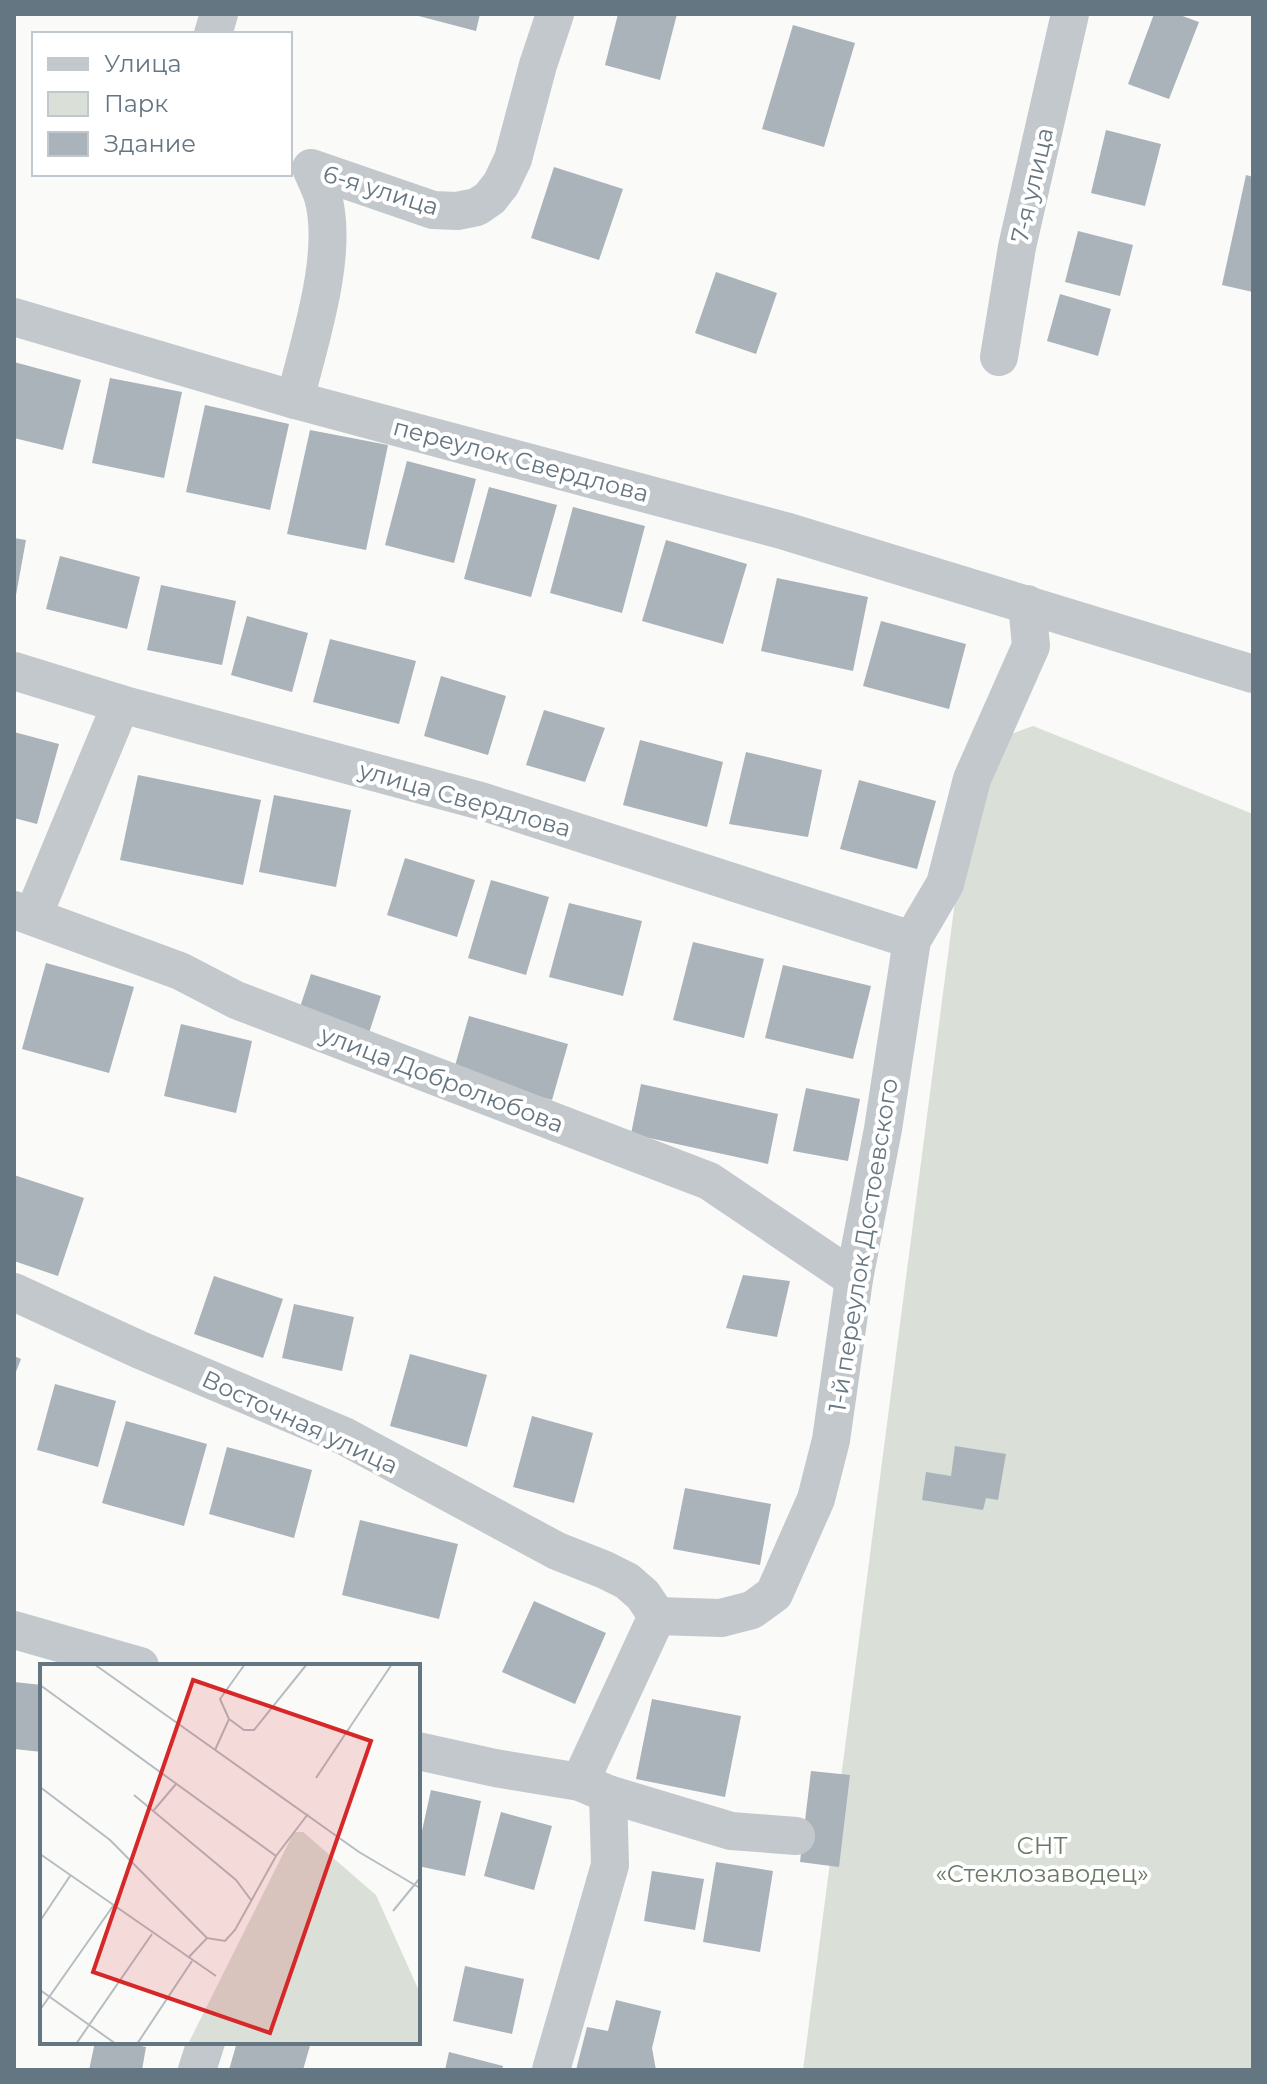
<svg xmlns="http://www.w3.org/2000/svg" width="1267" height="2084" font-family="Montserrat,sans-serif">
	<rect width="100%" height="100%" fill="#fafaf8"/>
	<path fill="#dadfd7" d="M1033,726L1253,814V2070H803L975,747Z"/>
	<g fill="#aab3b9">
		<path d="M411,14H480L476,31Z"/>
		<path d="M618,14H677L660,80L605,65Z"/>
		<path d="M1154,14H1177L1199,22L1169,99L1128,84Z"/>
		<path d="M793,25L855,43L824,147L762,129Z"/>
		<path d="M1106,130L1161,144L1145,206L1091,193Z"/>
		<path d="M554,167L623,189L599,260L531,238Z"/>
		<path d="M1246,175L1253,177V292L1222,285Z"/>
		<path d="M1078,231L1133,245L1120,296L1065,282Z"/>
		<path d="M716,272L777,293L756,354L695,333Z"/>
		<path d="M1060,294L1111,309L1098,356L1047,341Z"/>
		<path d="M14,362L81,380L63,450L14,438Z"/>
		<path d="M110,378L182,392L164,478L92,463Z"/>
		<path d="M205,405L289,424L270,510L186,492Z"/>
		<path d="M310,430L388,445L366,550L287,534Z"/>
		<path d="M407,461L476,479L454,563L385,545Z"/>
		<path d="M489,487L557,505L531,597L464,579Z"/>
		<path d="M573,507L645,526L622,613L550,593Z"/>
		<path d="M14,538L26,540L16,595L14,594Z"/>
		<path d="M666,540L747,564L723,644L642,621Z"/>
		<path d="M60,556L140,577L127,629L46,609Z"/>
		<path d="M777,578L868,597L853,671L761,651Z"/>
		<path d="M161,585L236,601L222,665L147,650Z"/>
		<path d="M247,616L308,633L292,692L231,675Z"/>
		<path d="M881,621L966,644L949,709L863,686Z"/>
		<path d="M330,639L416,661L399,724L313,702Z"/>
		<path d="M441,676L506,696L488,755L424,736Z"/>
		<path d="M544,710L605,728L585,782L526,765Z"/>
		<path d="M14,732L59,744L37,824L14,818Z"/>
		<path d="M640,740L723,762L707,827L623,805Z"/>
		<path d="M746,752L822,770L808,837L729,824Z"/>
		<path d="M138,775L261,800L243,885L120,860Z"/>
		<path d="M859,780L936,801L917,869L840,849Z"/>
		<path d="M274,795L351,810L336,887L259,872Z"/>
		<path d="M405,858L475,880L457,937L387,915Z"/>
		<path d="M491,880L549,897L526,975L468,958Z"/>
		<path d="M569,903L642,921L623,996L549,977Z"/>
		<path d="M693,942L764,959L744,1038L673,1020Z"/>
		<path d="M46,963L134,987L109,1073L22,1049Z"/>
		<path d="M783,965L871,986L853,1059L765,1038Z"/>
		<path d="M311,974L381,996L368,1036L298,1013Z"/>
		<path d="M469,1016L568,1044L552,1100L453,1073Z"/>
		<path d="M181,1024L252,1041L236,1113L164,1096Z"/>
		<path d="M641,1084L778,1114L768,1164L631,1134Z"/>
		<path d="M806,1088L860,1099L848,1161L793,1151Z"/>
		<path d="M14,1175L84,1198L58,1276L14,1261Z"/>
		<path d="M743,1275L790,1281L777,1337L726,1328Z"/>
		<path d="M214,1276L283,1299L263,1358L194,1334Z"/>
		<path d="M294,1304L354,1317L342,1371L282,1358Z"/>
		<path d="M410,1354L487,1375L467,1447L390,1426Z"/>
		<path d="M14,1356L21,1359L14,1377Z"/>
		<path d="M55,1384L116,1401L98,1467L37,1450Z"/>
		<path d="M532,1416L593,1433L574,1503L513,1487Z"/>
		<path d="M126,1421L207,1444L184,1526L102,1503Z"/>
		<path d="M955,1446L1006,1454L998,1500L986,1498L983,1510L922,1500L926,1472L951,1476Z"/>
		<path d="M227,1447L312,1470L294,1538L209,1514Z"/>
		<path d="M685,1488L771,1504L760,1565L673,1549Z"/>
		<path d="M360,1520L458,1544L439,1619L342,1595Z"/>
		<path d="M534,1601L606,1633L575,1704L502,1672Z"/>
		<path d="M14,1682L42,1685V1752L14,1749Z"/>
		<path d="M652,1699L741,1716L725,1797L636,1779Z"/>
		<path d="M811,1771L850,1775L839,1867L800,1862Z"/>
		<path d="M431,1790L481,1801L465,1876L418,1866V1849Z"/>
		<path d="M501,1812L552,1826L534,1890L484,1876Z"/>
		<path d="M716,1862L773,1871L760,1952L703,1942Z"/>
		<path d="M652,1871L704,1879L695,1930L644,1921Z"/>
		<path d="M465,1966L524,1979L512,2034L453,2021Z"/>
		<path d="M616,2000L661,2011L652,2048L656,2070H576L587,2027L608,2031Z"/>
		<path d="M95,2042H119L146,2047L142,2070H89Z"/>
		<path d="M237,2042H311L303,2070H229Z"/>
		<path d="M449,2052L503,2066L502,2070H445Z"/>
	</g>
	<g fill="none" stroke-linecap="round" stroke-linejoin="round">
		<g stroke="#c3c8cc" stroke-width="38">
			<path d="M213,34L219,14"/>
			<path d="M14,317L295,400L785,531L1253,674"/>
			<path d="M999,357L1017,247L1070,14"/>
			<path d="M295,400C309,342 339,255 323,197C320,187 315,178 311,168L433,210L457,211L477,207L490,198L501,184L513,159L538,65L555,14"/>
			<path d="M14,671L121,704L481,801L912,940"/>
			<path d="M14,910L180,971L236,1000L709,1181L854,1279"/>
			<path d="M33,916L121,704"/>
			<path d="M14,1292L140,1350L344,1436L557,1551L605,1570L627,1581L643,1595L657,1616"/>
			<path d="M14,1630L140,1666"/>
			<path d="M418,1751L495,1768L580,1782L608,1794L731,1831L796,1836"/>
			<path d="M580,1782L657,1616L721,1618L752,1610L774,1594L816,1499L831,1440L854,1279L883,1129L912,940L945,884L972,779L1031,646L1027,604"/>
			<path d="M197,2070L206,2042"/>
			<path d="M551,2070L610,1865L608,1794"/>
		</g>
	</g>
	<g text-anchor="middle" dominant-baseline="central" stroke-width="8" stroke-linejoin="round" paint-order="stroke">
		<g font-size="24" fill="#657683" stroke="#fff">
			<text transform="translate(1032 185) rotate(-77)">7-я улица</text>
			<text transform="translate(381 190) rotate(17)">6-я улица</text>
			<text transform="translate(521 460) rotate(15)">переулок Свердлова</text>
			<text transform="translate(465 799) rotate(16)">улица Свердлова</text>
			<text transform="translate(442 1079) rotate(21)">улица Добролюбова</text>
			<text transform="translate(863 1245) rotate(-81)">1-й переулок Достоевского</text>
			<text transform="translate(300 1422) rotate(25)">Восточная улица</text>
		</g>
		<g font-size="24" fill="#687a64" stroke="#fff">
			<text x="1042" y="1845">СНТ<tspan x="1042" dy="28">«Стеклозаводец»</tspan></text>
		</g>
	</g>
	<g transform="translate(40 1664)">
		<rect width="380" height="380" fill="#fafaf8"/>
		<path d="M254,168H263L336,231L380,329V380H148Z" fill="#dadfd7"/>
		<path fill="none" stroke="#b5bdc2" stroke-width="2" d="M54,0L319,188L380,224M0,21L236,192M189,55L180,35L205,0M175,86L189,55L204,66H214L267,0M276,114L352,0M0,123L70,176L167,274M94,131L196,216L211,236M114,146L136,120M0,190L176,312M353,247L380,214M0,257L30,212M148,294L167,274L185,277L195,266L236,192L268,150M0,326L76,380M0,346L73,242M36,380L112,270M97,380L152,297"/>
		<path fill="#d62828" fill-opacity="0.15" stroke="#d62828" stroke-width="4" d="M153,16L331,77L230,369L53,308Z"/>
		<rect width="380" height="380" fill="none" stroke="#657683" stroke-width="4"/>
	</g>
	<rect width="1267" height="2084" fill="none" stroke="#657683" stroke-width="32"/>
	<rect x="32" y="32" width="260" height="144" fill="#ffffff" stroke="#c1c8cd" stroke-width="2"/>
	<rect x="48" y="58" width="40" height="12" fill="#c3c8cc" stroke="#c1c8cd" stroke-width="2"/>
	<text x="104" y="72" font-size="24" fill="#657683">Улица</text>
	<rect x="48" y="92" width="40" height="24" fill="#dadfd7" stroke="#c1c8cd" stroke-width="2"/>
	<text x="104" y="112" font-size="24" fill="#657683">Парк</text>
	<rect x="48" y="132" width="40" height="24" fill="#aab3b9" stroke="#c1c8cd" stroke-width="2"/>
	<text x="104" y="152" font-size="24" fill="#657683">Здание</text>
</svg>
